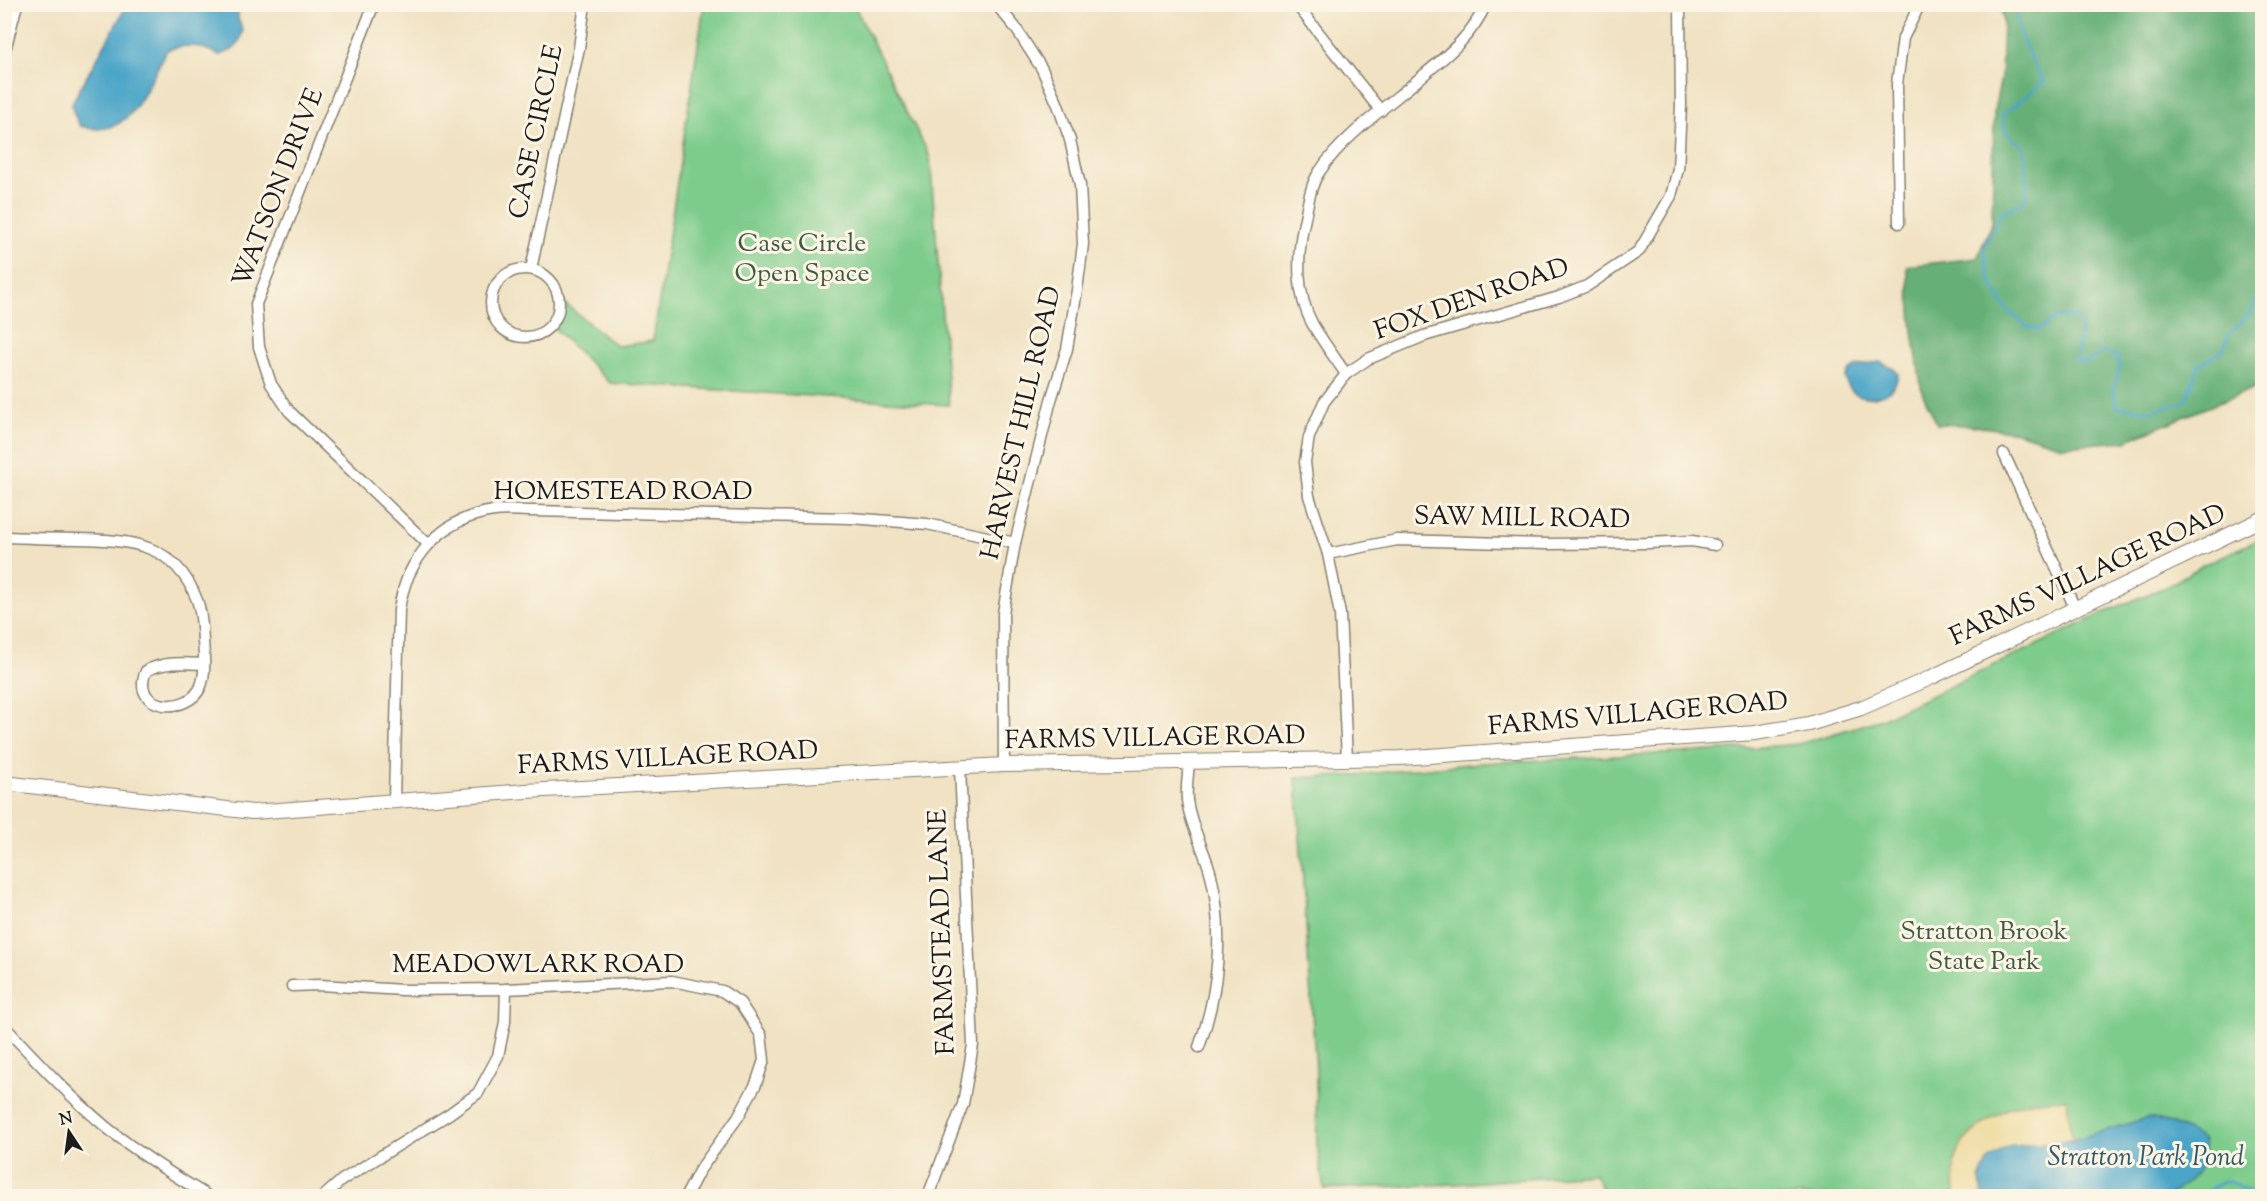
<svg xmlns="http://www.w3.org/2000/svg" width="2267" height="1201" font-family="'Sorts Mill Goudy',serif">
	<rect width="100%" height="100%" fill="#fcf5e5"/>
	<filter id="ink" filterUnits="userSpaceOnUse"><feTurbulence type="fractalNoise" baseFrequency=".0167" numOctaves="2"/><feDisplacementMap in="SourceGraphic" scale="12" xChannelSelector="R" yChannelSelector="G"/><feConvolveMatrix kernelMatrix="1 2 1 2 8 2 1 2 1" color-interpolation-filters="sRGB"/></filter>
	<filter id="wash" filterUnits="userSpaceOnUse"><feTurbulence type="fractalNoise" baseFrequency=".008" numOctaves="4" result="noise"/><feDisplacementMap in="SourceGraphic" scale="24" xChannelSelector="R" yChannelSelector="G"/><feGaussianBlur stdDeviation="1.35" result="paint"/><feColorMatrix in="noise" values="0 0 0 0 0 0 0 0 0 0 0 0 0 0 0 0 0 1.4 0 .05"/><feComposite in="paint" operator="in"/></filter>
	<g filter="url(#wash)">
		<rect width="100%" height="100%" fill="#f0e2c3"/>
		<g fill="#7ecc8c" stroke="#4d7454" stroke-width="1.5">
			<path d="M704,5H854L930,157L949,405L610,383L553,327L562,317L564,303L617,346L653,341Z"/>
			<path d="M2262,538V1196H1605L1594,1174L1454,1184L1324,1189L1317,1146L1316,1071L1296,778L1344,776L1480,763L1697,752L1799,744L1882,719L2112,609L2168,586L2203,565Z"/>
		</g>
		<path fill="#66b078" stroke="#41664a" stroke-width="1.5" d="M2000,5H2262V385L2125,441L2062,446L2017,432L1968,425L1937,424L1922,392L1913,332L1907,266L1977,258L1992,223L1994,110L2001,78L2003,19Z"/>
		<path fill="#eeda9e" stroke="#857b5d" stroke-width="1.5" d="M2067,1099L2069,1121L2073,1140L2007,1147L1980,1178L1982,1196H1955C1955,1184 1953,1171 1955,1159C1959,1136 2003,1107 2025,1103C2039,1100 2053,1100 2067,1099Z"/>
		<g fill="#4ba5c8" stroke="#346072" stroke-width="1.5">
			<path d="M127,5H238V19L243,30C239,46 235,51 219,55C198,45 189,43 167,50C146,85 133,143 80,126L73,112L72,103Z"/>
			<path d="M1880,362L1894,369L1898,374C1897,399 1852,409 1845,378C1851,364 1866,364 1880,362Z"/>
			<path d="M2147,1118C2168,1120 2185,1128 2203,1140C2209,1170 2190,1180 2169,1196H1982L1980,1178L1989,1160L2007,1147L2073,1140Z"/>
		</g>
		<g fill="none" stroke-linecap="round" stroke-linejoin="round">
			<g stroke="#4ba5c8" stroke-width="3">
				<path d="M2017,4C2012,28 2033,62 2044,82L2002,115L2006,132L2024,148L2027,192L2024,201L2000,214L1984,249L1990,280L2006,309L2027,326L2039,330L2057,317L2074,316L2082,325L2076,361L2084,363L2104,352L2118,356L2119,368L2114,391L2117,407L2153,411L2186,401L2199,365L2223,351L2229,334L2250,314L2259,294L2262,293"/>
				<path d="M2202,1196C2227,1175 2229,1179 2254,1196"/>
			</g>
		</g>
	</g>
	<g filter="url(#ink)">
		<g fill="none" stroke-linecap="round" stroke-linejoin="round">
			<g stroke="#867f70" stroke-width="13">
				<g id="minor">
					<path d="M374,4L256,304L259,347L271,384L289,411L427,543"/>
					<path d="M996,4L1015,27L1042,69L1058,105L1070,140L1080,185L1083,244L1077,290L1067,349L1051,400L1015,543L1003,613L1004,765"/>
					<path d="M1296,4L1381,111"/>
					<path d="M4,54L17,4"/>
					<path d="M1899,223L1897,84L1903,38L1920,4"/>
					<circle cx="525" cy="303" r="34"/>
					<path d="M531,269L579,48L585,4"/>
					<path d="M1346,374C1335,358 1323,342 1313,325C1295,293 1297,252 1305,218C1308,203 1311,183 1320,171C1340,140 1384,108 1413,84C1442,59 1470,40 1486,4"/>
					<path d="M2004,454L2075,608"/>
					<path d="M4,537C29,538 53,539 78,539C132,540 175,543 197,600C202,613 202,628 203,641C204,656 206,672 201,686C189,716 129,711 146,671C164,661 185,663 204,664"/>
					<path d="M1328,554L1397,540L1546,544L1648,543L1692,541L1715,545"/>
					<path d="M1347,759L1340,614L1328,554L1309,496L1305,462L1309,437L1324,402L1346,374L1368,359L1424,336L1559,297L1587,286L1639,251L1671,196L1678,169L1681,106L1680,4"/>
					<path d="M1189,763C1188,775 1186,788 1187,800C1190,826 1205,850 1211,875C1224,931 1219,992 1199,1047"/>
					<path d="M394,800L399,610C406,559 441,518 494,511C506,509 519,511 532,511L851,518L927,524L1015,543"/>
					<path d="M292,986L320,985L403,990L506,989L672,981L722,991L740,1003L761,1035L764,1060L756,1084L738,1117L699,1171L686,1196"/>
					<path d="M4,1026C37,1061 69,1096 106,1127C138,1153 173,1175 208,1196"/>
					<path d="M324,1196L342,1180L449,1114L478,1093L498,1056L505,1022L506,989"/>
					<path d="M928,1196L963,1104L973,1045L960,768"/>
				</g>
			</g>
			<g stroke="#867f70" stroke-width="16">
				<path id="major" d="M4,783L253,812L526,791L1004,765L1400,758L1755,733L1809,724L1861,708L1930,678L2262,519"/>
			</g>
			<use href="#minor" stroke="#fff" stroke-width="10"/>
			<use href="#major" stroke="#fff" stroke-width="14"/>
		</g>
	</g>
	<g text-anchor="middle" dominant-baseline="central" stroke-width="6" stroke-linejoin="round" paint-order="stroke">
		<g font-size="26" fill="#1c1c1c" stroke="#fcf5e5">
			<text transform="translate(537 132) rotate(-78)">CASE CIRCLE</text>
			<text transform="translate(279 188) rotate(-69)">WATSON DRIVE</text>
			<text transform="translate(1472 300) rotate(-19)">FOX DEN ROAD</text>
			<text transform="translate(1022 423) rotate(-77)">HARVEST HILL ROAD</text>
			<text x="623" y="492">HOMESTEAD ROAD</text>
			<text transform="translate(1522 519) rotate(1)">SAW MILL ROAD</text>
			<text transform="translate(2088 576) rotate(-25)">FARMS VILLAGE ROAD</text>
			<text transform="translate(1638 715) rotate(-5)">FARMS VILLAGE ROAD</text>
			<text transform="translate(1155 739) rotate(-1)">FARMS VILLAGE ROAD</text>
			<text transform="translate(668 759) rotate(-3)">FARMS VILLAGE ROAD</text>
			<text transform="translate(943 932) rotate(-92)">FARMSTEAD LANE</text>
			<text x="538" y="965">MEADOWLARK ROAD</text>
		</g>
		<g font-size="26" fill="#3e5a43" stroke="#fcf5e5">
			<text x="802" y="244">Case Circle<tspan x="802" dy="30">Open Space</tspan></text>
			<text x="1984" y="932">Stratton Brook<tspan x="1984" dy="30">State Park</tspan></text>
		</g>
		<g font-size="27" font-style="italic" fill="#315a69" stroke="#fcf5e5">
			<text x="2146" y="1158">Stratton Park Pond</text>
		</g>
	</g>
	<rect width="2267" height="1201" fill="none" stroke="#fcf5e5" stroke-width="24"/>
	<g transform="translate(69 1132) rotate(347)" stroke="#fcf5e5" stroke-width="4.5" paint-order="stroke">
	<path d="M0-4.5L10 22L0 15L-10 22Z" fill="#1c1c1c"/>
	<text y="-9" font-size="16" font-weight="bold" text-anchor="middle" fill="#1c1c1c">N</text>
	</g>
</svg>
